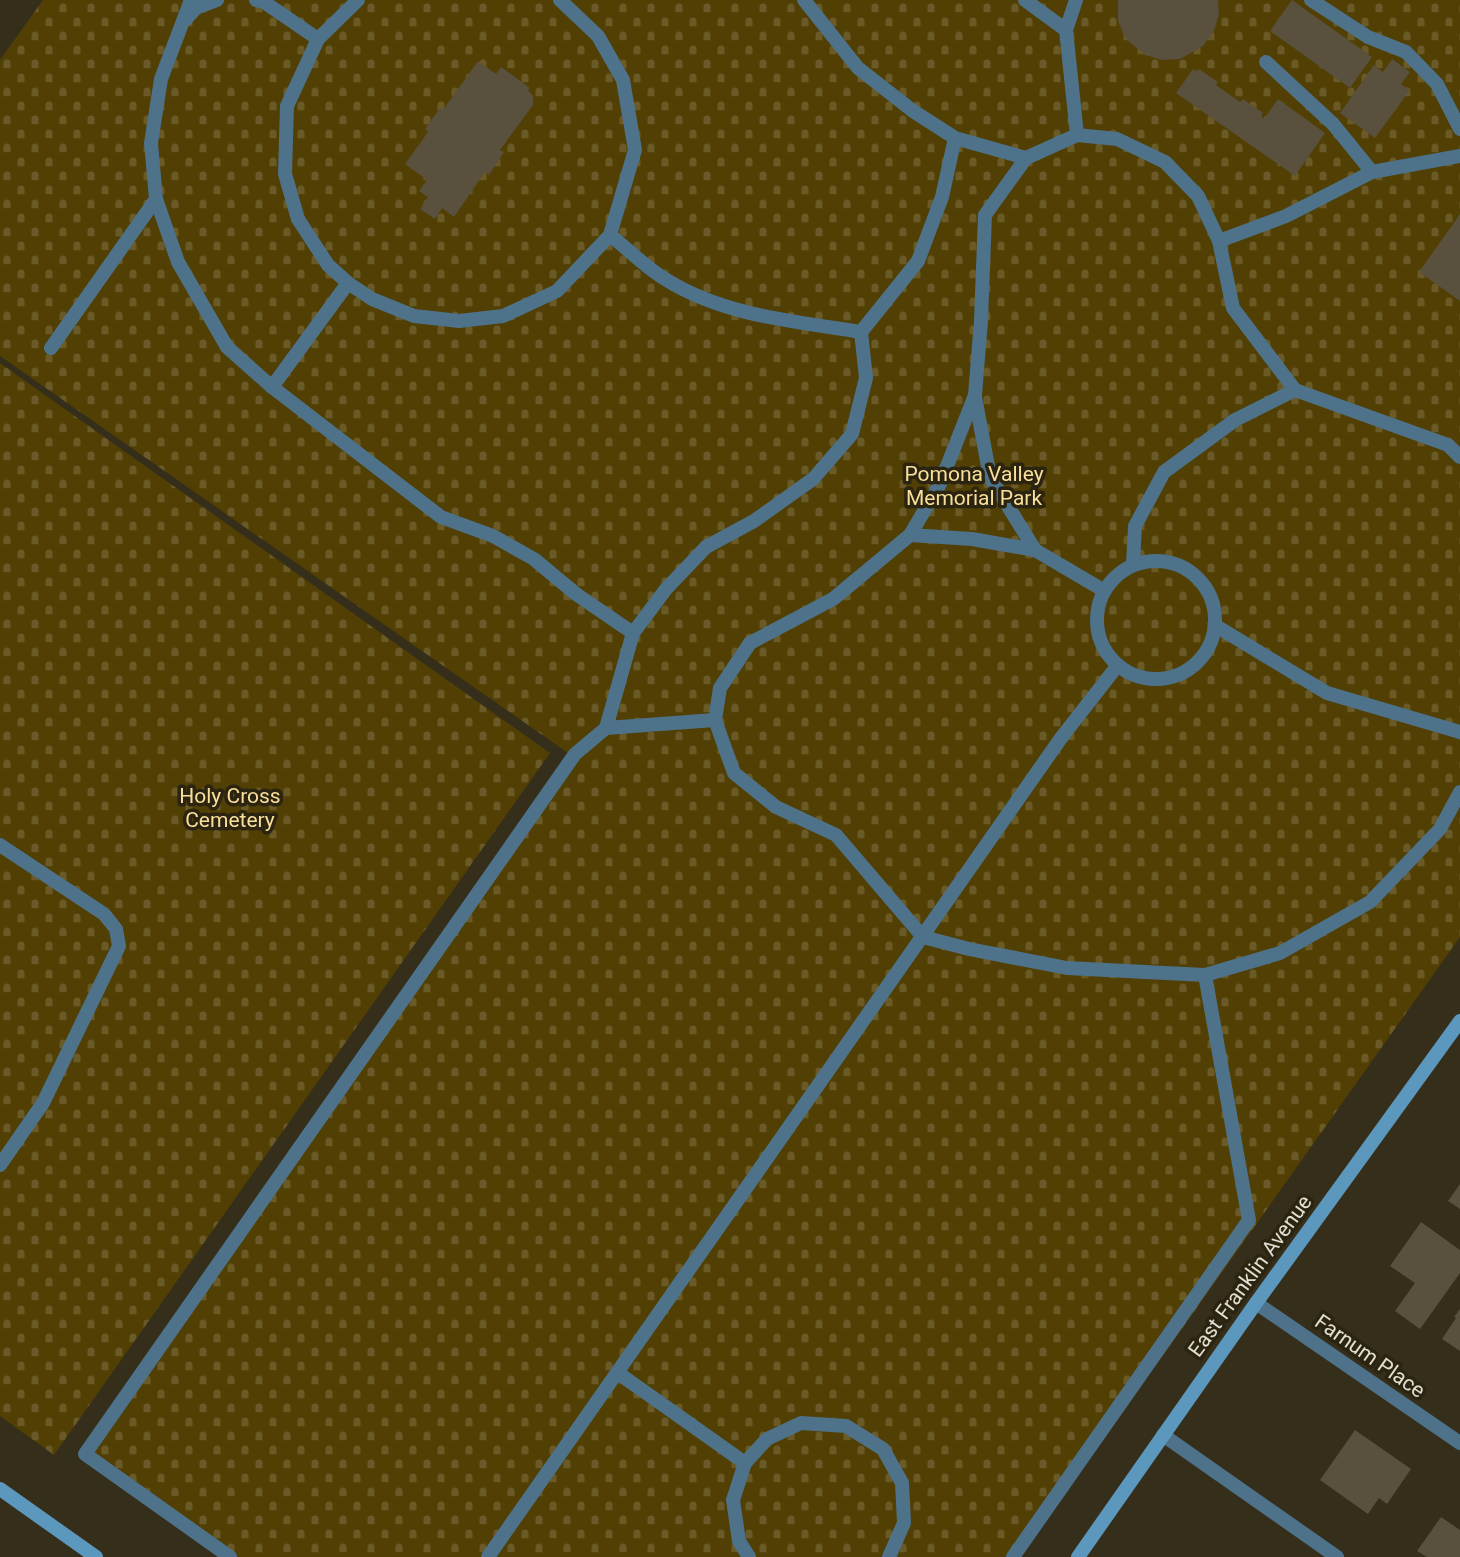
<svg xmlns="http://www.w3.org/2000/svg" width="1460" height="1557" font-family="Roboto,sans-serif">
	<defs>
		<pattern id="cemetery-stones" width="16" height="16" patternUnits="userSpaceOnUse" patternTransform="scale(1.75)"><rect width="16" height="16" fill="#513f03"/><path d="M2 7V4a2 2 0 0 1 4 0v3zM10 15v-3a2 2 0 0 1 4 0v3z" fill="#6a5a27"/></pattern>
	</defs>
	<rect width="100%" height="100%" fill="#352e1b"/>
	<g fill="url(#cemetery-stones)">
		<path d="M43,0H1460V937L1020,1557H224L79,1453L568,753L0,356V60Z"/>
		<path d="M0,363L550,753L54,1455L0,1416Z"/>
	</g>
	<g fill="#59513d">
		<path d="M1118,0H1218L1219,14L1214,31L1203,46L1180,59L1162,60L1145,55L1125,38L1118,21Z"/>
		<path d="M1292,0L1372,57L1350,88L1270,31Z"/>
		<path d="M1392,59L1410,72L1401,84L1410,90L1375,138L1340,113L1374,65L1383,72Z"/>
		<path d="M478,61L496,74L501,67L530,88L528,90L533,96V105L500,150L504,152L489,175L485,172L454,217L442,208L435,219L420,209L428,197L419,191L427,180L405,164L428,132L425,129L440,108L443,110Z"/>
		<path d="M1193,69L1197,71L1199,69L1218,82L1216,85L1240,102L1243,99L1263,113L1261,116L1264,119L1278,99L1325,133L1295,176L1176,93Z"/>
		<path d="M1460,214V301L1419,272Z"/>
		<path d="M1460,1184V1209L1448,1201Z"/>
		<path d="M1421,1222L1460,1250V1273L1420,1329L1395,1311L1415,1283L1390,1266Z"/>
		<path d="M1460,1309V1351L1442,1339L1456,1318L1454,1317Z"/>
		<path d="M1355,1430L1411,1469L1387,1504L1379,1498L1368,1514L1320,1480Z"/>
		<path d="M1441,1517L1460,1530V1557H1427L1417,1551Z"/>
	</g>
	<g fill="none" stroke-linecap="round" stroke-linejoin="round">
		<g stroke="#4d728a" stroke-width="14">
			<path d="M191,0L161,79L151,143L156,199L178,262L227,347L272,387L441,517L493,536L534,559L576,594L633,633"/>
			<path d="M256,0L264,2L318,39"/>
			<path d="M358,0L318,39L287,106L285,174L298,219L328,265L348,283L372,299L414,316L459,321L503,316L557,291L610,235L635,150L623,80L598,36L560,0"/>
			<path d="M804,0L858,68L913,111L955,138L1026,158"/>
			<path d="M1025,0L1066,30L1076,0"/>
			<path d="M1311,0L1368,37L1406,52L1437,84L1460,129"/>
			<path d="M186,19L196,8L217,0"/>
			<path d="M1066,30L1077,135L1117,139L1165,162L1198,196L1219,241L1233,308L1295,390L1448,445L1460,457"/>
			<path d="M1266,62L1333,124L1372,172"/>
			<path d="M1077,135L1026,158L985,215L981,321L975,395L940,484L910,535L833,599L750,643L720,688L715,720L734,773L776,807L836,835L923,937L969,949L1067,968L1205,975L1280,953L1370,902L1440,829L1460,792"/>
			<path d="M610,235C628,249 645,267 665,279C724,316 793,321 861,332L918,261L942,197L955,138"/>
			<path d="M1219,241L1286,216L1372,172L1460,156"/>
			<path d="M51,348L156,199"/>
			<path d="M272,387L348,283"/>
			<path d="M910,535L972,539L1035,550L990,477L975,397"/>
			<path d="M1035,550L1103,590"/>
			<circle cx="1156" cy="620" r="59"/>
			<path d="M1133,564L1135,526L1164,472L1235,420L1295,390"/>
			<path d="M1216,626L1327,693L1460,732"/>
			<path d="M606,728L715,720"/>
			<path d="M0,845L104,914L116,929L119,946L43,1103L0,1165"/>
			<path d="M618,1373L745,1463"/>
			<path d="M1163,1435L1337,1557"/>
			<path d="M230,1557L85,1454L575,754L606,728L633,633L666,589L706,547L754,521L813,479L852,434L866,378L861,332"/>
			<path d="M488,1557L1061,738L1118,665"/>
			<path d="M749,1557L739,1541L733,1500L745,1463L767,1439L801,1423L846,1426L883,1449L902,1483L904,1523L889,1557"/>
			<path d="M1013,1557L1249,1220L1205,975"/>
		</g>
		<path stroke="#4d728a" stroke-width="14" d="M1256,1303L1460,1443"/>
		<g stroke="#5c98bd" stroke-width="14">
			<path d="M0,1489L96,1557"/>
			<path d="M1078,1557L1256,1303L1460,1021"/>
		</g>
	</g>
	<g text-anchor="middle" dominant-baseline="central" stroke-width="7" stroke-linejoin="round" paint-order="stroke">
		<g font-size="21" fill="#f9df9a" stroke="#2b2411">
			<text x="974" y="474">Pomona Valley<tspan x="974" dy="24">Memorial Park</tspan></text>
			<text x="230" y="796">Holy Cross<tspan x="230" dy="24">Cemetery</tspan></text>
		</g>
		<g font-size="21" fill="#e3ded3" stroke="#2b2411">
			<text transform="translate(1250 1276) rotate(-54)">East Franklin Avenue</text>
			<text transform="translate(1370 1356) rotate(35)">Farnum Place</text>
		</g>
	</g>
</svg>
